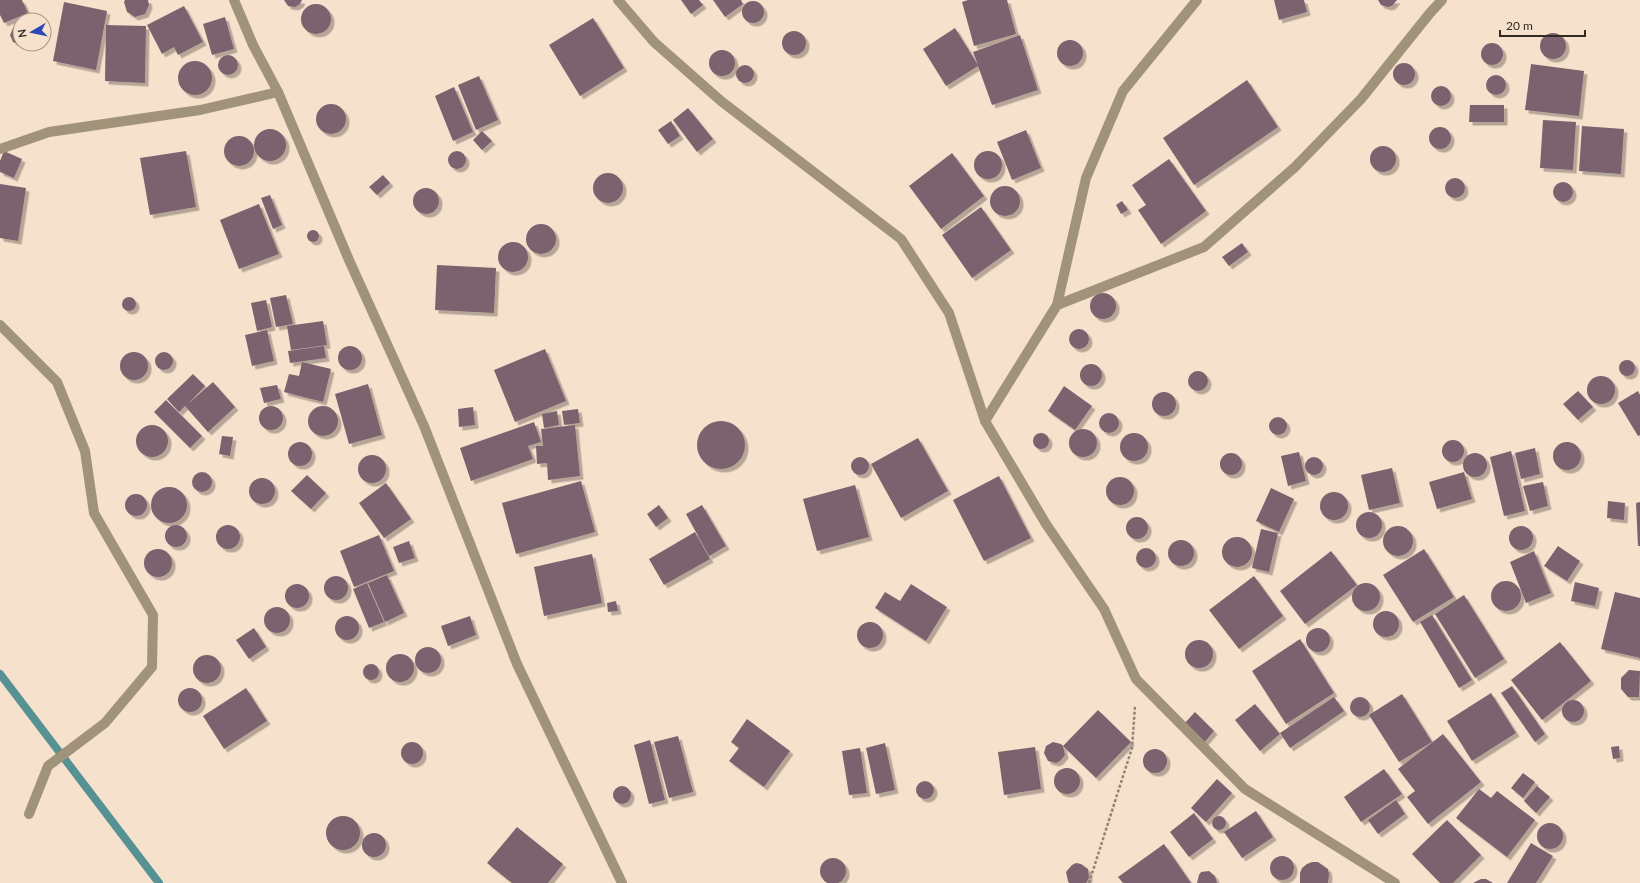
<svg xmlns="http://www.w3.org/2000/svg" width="1640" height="883" font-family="Lato,sans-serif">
	<defs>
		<filter id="shadow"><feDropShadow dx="3.5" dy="3.5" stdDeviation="0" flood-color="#0004"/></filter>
	</defs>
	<rect width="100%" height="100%" fill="#f6e1cc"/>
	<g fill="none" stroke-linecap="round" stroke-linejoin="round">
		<path stroke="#569294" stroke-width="8" d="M0,674L159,883"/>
	</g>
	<g fill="#7b626e" filter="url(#shadow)">
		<path d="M0,0H22L28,13L4,23L0,15Z"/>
		<path d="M125,0H148L149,5L145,14L135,17L127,12L124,2Z"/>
		<path d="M284,0H302L300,4L295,7L288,6Z"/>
		<path d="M681,0H699L703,5L691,14Z"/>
		<path d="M713,0H741L743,4L725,17Z"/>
		<path d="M968,0H1007L1016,34L974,46L962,2Z"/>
		<path d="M1274,0H1304L1307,12L1279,20Z"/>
		<path d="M1378,0H1397L1392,6L1388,7L1381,5Z"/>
		<circle cx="753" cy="12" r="11"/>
		<path d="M64,2L107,11L96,70L53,61Z"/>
		<circle cx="316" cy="19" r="15"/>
		<path d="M184,6L203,42L178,55L174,47L162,54L147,25Z"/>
		<path d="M225,17L234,49L212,55L203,24Z"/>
		<path d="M593,18L624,68L580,96L549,45Z"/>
		<path d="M20,25V45L13,42L10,35L13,28Z"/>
		<path d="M106,25L146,26L145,83L105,81Z"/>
		<path d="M955,28L978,65L973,52L1020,35L1038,90L992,105L978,66L946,86L923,49Z"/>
		<circle cx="794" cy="43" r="12"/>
		<circle cx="1553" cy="46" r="13"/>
		<circle cx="1070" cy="53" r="13"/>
		<circle cx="1492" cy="54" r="11"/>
		<circle cx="722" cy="63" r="13"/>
		<circle cx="228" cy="65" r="10"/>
		<circle cx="195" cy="78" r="17"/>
		<circle cx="1404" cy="74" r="11"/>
		<path d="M1531,64L1584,71L1579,116L1525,110Z"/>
		<circle cx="745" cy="74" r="9"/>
		<circle cx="1496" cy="85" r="10"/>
		<path d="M479,76L498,120L476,130L458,85Z"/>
		<path d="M1247,80L1278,127L1194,185L1163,138Z"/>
		<circle cx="1441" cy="96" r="10"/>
		<path d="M454,87L473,132L453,141L435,96Z"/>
		<circle cx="331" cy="119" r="15"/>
		<path d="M1470,105H1504V122H1469Z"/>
		<path d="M688,108L713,139L697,152L673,120Z"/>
		<path d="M1543,120L1576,122L1573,170L1540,168Z"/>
		<path d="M671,121L680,136L668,144L658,130Z"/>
		<path d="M1582,126L1624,129L1621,174L1579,171Z"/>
		<circle cx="1440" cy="138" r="11"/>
		<circle cx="270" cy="145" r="16"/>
		<path d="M1026,130L1041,168L1012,180L997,142Z"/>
		<path d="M482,131L492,141L482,150L473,140Z"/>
		<circle cx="239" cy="151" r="15"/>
		<circle cx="1383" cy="159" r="13"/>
		<circle cx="988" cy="165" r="14"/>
		<circle cx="457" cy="160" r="9"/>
		<path d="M4,151L22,159L14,178L0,172V161Z"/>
		<path d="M186,151L196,207L150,215L140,158Z"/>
		<path d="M952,153L984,196L941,229L909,186Z"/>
		<path d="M1169,159L1206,211L1161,244L1138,210L1146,205L1132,185Z"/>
		<circle cx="608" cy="188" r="15"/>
		<path d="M383,175L390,183L377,195L369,187Z"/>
		<circle cx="1455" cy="188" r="10"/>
		<circle cx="1563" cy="192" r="10"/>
		<path d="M0,184L26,188L18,241L0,238Z"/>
		<circle cx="1005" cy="201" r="15"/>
		<circle cx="426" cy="201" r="13"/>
		<path d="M270,195L282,225L273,229L261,198Z"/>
		<path d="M1122,201L1128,210L1121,214L1116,205Z"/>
		<path d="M259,204L279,254L239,269L220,220Z"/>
		<path d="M981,207L1011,250L972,278L942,235Z"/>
		<circle cx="541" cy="239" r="15"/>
		<circle cx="313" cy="236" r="6"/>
		<circle cx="513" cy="257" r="15"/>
		<path d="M1242,243L1248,252L1229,266L1222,257Z"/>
		<path d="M437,265L496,268L494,313L435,310Z"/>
		<circle cx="1103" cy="306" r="13"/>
		<path d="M286,295L293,324L276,327L270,298Z"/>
		<circle cx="129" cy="304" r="7"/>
		<path d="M266,300L272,327L257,331L251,303Z"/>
		<path d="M323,321L327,345L291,350L287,326Z"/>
		<circle cx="1079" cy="339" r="10"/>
		<path d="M267,330L274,361L252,366L245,335Z"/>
		<path d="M324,346L326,358L290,363L288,351Z"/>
		<circle cx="350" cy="358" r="12"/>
		<path d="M545,349L566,401L515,422L494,370Z"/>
		<circle cx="134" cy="366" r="14"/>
		<circle cx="164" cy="361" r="9"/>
		<circle cx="1627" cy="368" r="8"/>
		<path d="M302,362L331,369L323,402L284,392L289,374L299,376Z"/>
		<circle cx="1091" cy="375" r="11"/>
		<circle cx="1198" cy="381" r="10"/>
		<path d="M193,374L205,386L188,404L213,382L235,407L208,432L185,406L179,412L167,399Z"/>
		<circle cx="1601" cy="390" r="14"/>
		<path d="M368,384L382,435L349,444L335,394Z"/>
		<path d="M277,385L281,399L264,403L260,388Z"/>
		<path d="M1064,386L1092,406L1075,430L1048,411Z"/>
		<path d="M1578,391L1593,407L1578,420L1563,404Z"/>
		<path d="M1638,391L1640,395V435L1638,436L1618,403Z"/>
		<circle cx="1164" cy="404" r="12"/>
		<path d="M166,400L202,436L190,448L154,412Z"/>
		<circle cx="271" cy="418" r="12"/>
		<circle cx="323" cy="421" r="15"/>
		<path d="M473,407L475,425L459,427L458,409Z"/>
		<path d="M578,409L580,423L564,425L562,411Z"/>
		<path d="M557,411L559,425L544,428L542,414Z"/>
		<circle cx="1109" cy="423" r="10"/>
		<circle cx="1278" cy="426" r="9"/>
		<circle cx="721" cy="445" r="24"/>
		<path d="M534,422L541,442L528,446L533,459L471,481L460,448Z"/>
		<circle cx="152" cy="441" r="16"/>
		<path d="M575,425L580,476L548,480L547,463L537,464L536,446H543L541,429Z"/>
		<circle cx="1083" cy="443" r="14"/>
		<circle cx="1041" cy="441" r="8"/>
		<circle cx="1134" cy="447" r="14"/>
		<path d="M222,436L233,437L230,456L219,454Z"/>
		<path d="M918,438L948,491L901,518L871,464Z"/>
		<circle cx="1453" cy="451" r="11"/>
		<circle cx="300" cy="454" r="12"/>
		<circle cx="1567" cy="456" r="14"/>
		<path d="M1535,448L1540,474L1521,479L1515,453Z"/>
		<path d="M1511,451L1525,511L1504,516L1490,457Z"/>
		<path d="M1299,452L1306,481L1288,486L1281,456Z"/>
		<circle cx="1231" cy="464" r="11"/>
		<circle cx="1475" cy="465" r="12"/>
		<circle cx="372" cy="469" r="14"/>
		<circle cx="860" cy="466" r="9"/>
		<circle cx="1314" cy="466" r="9"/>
		<path d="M1392,468L1400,503L1369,510L1361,475Z"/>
		<path d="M1464,472L1472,499L1437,509L1429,482Z"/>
		<circle cx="202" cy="482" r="10"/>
		<path d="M307,475L326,493L311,509L291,491Z"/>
		<path d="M999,476L1031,538L984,561L953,500Z"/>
		<circle cx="1120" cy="491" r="14"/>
		<circle cx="262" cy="491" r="13"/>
		<path d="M581,481L595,532L516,554L502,503Z"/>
		<path d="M1543,482L1548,506L1530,511L1523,486Z"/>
		<path d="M386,483L411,519L384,538L359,503Z"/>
		<path d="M855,485L869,537L817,551L803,499Z"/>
		<circle cx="169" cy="505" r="18"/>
		<path d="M1271,488L1294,499L1279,532L1256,521Z"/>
		<circle cx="1334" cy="506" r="14"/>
		<circle cx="136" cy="505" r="11"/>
		<path d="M1608,501L1625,503L1624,520L1607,518Z"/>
		<path d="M1640,502V546H1638L1636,503Z"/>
		<path d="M659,505L668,518L656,527L647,514Z"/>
		<path d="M702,505L726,546L709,556L686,514Z"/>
		<circle cx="1369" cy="525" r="13"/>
		<circle cx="1137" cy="528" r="11"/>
		<circle cx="176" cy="536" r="11"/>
		<circle cx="228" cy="537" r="12"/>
		<circle cx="1398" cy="541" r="15"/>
		<circle cx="1521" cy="538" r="12"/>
		<path d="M1261,529L1278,533L1269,572L1252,568Z"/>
		<path d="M695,532L710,559L664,585L649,559Z"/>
		<path d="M379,535L394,571L354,587L340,551Z"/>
		<circle cx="1237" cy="552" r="15"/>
		<circle cx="1181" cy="553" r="13"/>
		<path d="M409,541L415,558L399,563L393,547Z"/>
		<path d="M1558,546L1580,561L1567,581L1544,566Z"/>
		<circle cx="1146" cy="558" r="10"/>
		<circle cx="158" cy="563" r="14"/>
		<path d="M1424,549L1454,597L1413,622L1383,575Z"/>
		<path d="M1331,551L1357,585L1305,624L1280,591Z"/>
		<path d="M1534,551L1551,593L1526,603L1510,562Z"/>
		<path d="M592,554L602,603L544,616L534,567Z"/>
		<path d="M387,575L404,613L385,622L368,583Z"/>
		<circle cx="336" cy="588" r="12"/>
		<path d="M1254,576L1283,616L1239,649L1209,610Z"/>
		<circle cx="1506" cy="596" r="15"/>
		<path d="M1575,582L1599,588L1595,606L1571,601Z"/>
		<path d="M367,583L384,622L369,628L353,589Z"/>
		<circle cx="1366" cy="597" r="14"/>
		<path d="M911,584L947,607L926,641L875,608L885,592L900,601Z"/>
		<circle cx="297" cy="596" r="12"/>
		<path d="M1615,592L1640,598V658L1601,649Z"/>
		<path d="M1464,595L1504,659L1475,678L1435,614Z"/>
		<path d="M616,601L618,611L608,612L607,603Z"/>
		<circle cx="277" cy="620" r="13"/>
		<circle cx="1386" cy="624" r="13"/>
		<path d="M1432,615L1472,680L1459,688L1420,622Z"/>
		<circle cx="347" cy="628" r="12"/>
		<path d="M470,616L476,635L448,646L441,626Z"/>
		<circle cx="870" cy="635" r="13"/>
		<path d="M254,628L266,647L249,659L236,640Z"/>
		<circle cx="1318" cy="640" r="12"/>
		<path d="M1300,639L1334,693L1286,724L1252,671Z"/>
		<circle cx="1199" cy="654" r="14"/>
		<path d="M1560,642L1591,681L1542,720L1511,680Z"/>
		<circle cx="428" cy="660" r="13"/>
		<circle cx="400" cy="668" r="14"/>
		<circle cx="207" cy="669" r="14"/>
		<circle cx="371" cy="672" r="8"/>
		<path d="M1629,670L1640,671L1639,697H1628L1621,689V678Z"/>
		<path d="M1512,686L1545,734L1535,742L1501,693Z"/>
		<circle cx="190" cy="700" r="12"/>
		<path d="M246,688L267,721L224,749L203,716Z"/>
		<path d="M1491,693L1516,733L1472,761L1447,721Z"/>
		<path d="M1402,694L1432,742L1399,762L1369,715Z"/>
		<path d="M1334,697L1344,711L1290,748L1280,733Z"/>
		<circle cx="1360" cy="707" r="10"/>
		<circle cx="1573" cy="711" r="11"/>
		<path d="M1255,704L1280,734L1260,751L1235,720Z"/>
		<path d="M1098,710L1131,742L1096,778L1063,746L1065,755L1060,761L1056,763L1048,761L1044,753L1046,746L1053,742L1061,744L1063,746Z"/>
		<path d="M1195,712L1214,731L1203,744L1183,725Z"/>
		<path d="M747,719L790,751L764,787L729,761L739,748L731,742Z"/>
		<path d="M1443,734L1481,782L1428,824L1407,797L1415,791L1398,769Z"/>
		<path d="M678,736L693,792L669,798L654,742Z"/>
		<path d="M650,740L665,800L649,804L634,745Z"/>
		<circle cx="412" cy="753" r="11"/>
		<path d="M885,743L895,790L876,794L866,748Z"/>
		<path d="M1619,746L1620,758L1613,759L1611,747Z"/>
		<path d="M1035,747L1041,789L1004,795L998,752Z"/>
		<path d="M860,748L867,793L849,795L842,751Z"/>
		<circle cx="1155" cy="761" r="12"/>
		<circle cx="1067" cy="781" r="13"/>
		<path d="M1384,769L1402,794L1361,822L1344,797Z"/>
		<path d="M1523,773L1535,782L1523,798L1511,788Z"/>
		<path d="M1217,779L1232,793L1206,822L1191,808Z"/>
		<circle cx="925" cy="790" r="9"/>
		<path d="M1537,786L1550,797L1536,813L1524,801Z"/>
		<circle cx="622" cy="795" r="9"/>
		<path d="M1479,789L1491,798L1497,791L1535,820L1507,857L1456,818Z"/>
		<path d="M1396,800L1405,814L1378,834L1368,820Z"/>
		<path d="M1256,811L1273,837L1242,858L1224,832Z"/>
		<path d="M1194,813L1213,839L1189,857L1170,832Z"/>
		<circle cx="1219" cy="823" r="7"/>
		<circle cx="343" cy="833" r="17"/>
		<path d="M1447,820L1481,855L1453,883H1440L1412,854Z"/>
		<circle cx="1550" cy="836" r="13"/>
		<path d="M517,827L563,864L548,883H512L487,863Z"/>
		<circle cx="374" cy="845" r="12"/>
		<path d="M1531,843L1553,856L1536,883H1507Z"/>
		<path d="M1164,844L1191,883H1123L1118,877Z"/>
		<circle cx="1282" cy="868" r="12"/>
		<circle cx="833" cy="871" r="13"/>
		<path d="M1312,862H1318L1328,869L1329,875L1328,883H1300V873L1302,868L1307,864Z"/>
		<path d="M1076,863L1081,864L1088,869L1089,878L1086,883H1069L1068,881L1066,872L1072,865Z"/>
		<path d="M1209,871L1215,876L1217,883H1197L1199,875L1201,872Z"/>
		<path d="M1481,879H1486L1493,883H1473Z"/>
	</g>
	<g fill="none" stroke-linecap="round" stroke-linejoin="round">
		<path stroke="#918375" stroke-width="2.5" stroke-dasharray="3 2" stroke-linecap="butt" d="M1089,883L1132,748L1135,706"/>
		<g stroke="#a1937a" stroke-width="10">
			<path d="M234,0L253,45L278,92L349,260L424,426L517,664L622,883"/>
			<path d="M618,0L654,42L721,101L901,239L949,313L985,421L1046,524L1104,609L1136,679L1245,789L1395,883"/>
			<path d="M0,149L49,132L200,110L278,92"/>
			<path d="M1057,305L1204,247L1295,167L1361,99L1430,13L1442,0"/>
			<path d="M0,325L57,382L85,451L94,513L153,615L152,667L105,723L48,766L29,814"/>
			<path d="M985,421L1057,305L1086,178L1123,91L1197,0"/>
		</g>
	</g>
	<g transform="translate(32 32) rotate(261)"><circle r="19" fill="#f6e1cc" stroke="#a89888"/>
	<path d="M0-3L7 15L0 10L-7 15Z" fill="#2b48b8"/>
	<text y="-6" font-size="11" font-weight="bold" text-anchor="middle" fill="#322a23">N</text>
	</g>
	<path d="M1500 30v6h85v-6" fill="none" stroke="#322a23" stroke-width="2"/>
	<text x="1506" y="30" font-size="12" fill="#322a23" stroke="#f6e1cc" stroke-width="3" paint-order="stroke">20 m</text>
</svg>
